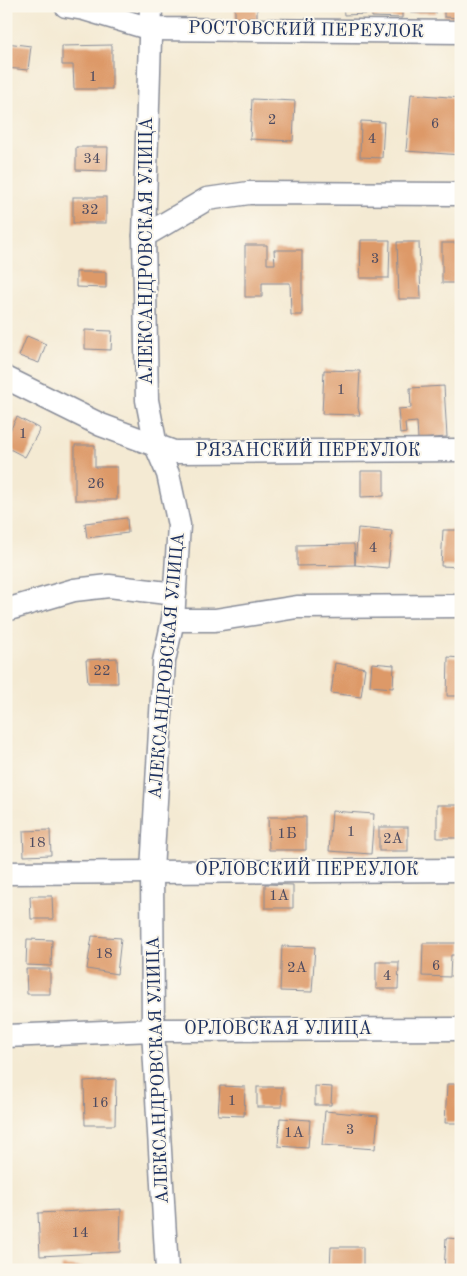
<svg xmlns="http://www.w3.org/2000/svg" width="467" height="1276" font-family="'Old Standard TT',serif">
	<rect width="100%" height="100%" fill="#fbf7ec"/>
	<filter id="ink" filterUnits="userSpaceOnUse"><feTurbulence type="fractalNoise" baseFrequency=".02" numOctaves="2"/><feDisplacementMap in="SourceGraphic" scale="10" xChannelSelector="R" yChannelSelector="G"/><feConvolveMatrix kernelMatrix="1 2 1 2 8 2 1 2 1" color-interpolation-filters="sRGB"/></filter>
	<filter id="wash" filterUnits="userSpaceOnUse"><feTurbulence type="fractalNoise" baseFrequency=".0096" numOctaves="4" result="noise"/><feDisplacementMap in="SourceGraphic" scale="20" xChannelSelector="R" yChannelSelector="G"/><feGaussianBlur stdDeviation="1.12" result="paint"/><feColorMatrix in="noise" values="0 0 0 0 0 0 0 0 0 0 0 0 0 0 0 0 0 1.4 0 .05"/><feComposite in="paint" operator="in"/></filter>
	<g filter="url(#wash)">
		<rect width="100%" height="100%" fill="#f4ead3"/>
		<g id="blocks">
			<g fill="#dd9968">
				<rect x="235" y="6" width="22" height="16"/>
				<path d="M343,6H368V14L344,15Z"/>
				<path d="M372,6H402V18L372,17Z"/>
				<rect x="411" y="6" width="25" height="7"/>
				<path d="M444,6H461V18L444,17Z"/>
				<path d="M6,43L31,46L28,70L6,68Z"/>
				<path d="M112,45V89H74L73,65H62V46Z"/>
				<path d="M411,94L461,98V155L406,151Z"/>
				<path d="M252,99L295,101L293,141L250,139Z"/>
				<path d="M361,121L384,122L382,158L360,157Z"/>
				<path d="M76,147H108L107,171L76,170Z"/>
				<rect x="73" y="197" width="33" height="26"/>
				<path d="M361,240H390L389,278H360Z"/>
				<path d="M397,242H419L421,299H399Z"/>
				<rect x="442" y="243" width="19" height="40"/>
				<path d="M245,245H267V264H275L274,250H302V315H291L290,283H262V297H245Z"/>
				<path d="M76,272H106V288L76,287Z"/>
				<path d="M85,330L112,331L111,350L85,349Z"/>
				<path d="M27,336L46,344L39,363L19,356Z"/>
				<path d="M324,370L360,371L358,408L360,415L322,414Z"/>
				<path d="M444,386L447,437L418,439L417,422L405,423L406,433L400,434L398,409L411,408L410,388Z"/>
				<path d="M17,417L40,429L25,457L6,447V438Z"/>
				<path d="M75,445H95V467H117V500H75Z"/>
				<path d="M361,471H384V496L361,497Z"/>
				<path d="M127,518L128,533L87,538L85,523Z"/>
				<path d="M358,528L392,531L388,568L355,565Z"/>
				<path d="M443,530H461V567L441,566Z"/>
				<path d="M354,544L355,565L297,566V545Z"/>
				<path d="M448,657L461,658V696H447Z"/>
				<path d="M117,658L118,683H88L86,660Z"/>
				<path d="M335,663L365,668L361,697L331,693Z"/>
				<path d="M372,663L394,665L393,688L370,686Z"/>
				<rect x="437" y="805" width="24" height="33"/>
				<path d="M332,811L374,814L371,854L329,851Z"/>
				<path d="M268,817H306V850H269Z"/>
				<rect x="379" y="827" width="29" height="24"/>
				<path d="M50,830L51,855L24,856L23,831Z"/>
				<path d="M265,884L293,885V908H265Z"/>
				<path d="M30,896H52L53,919H31Z"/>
				<path d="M92,936L121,938L117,974L87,969Z"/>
				<path d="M27,939L52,940L51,966L26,965Z"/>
				<path d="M423,943H461V955H451L450,977L422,976Z"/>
				<path d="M282,946L315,947L312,992L280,991Z"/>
				<path d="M376,962H399L398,989H376Z"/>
				<path d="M26,969H50V994H27Z"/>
				<path d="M116,1079L115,1125H85L84,1081Z"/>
				<path d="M447,1084H461V1123H445Z"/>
				<path d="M220,1086L245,1087L244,1116L218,1115Z"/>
				<path d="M315,1086L332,1087L331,1105H315Z"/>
				<rect x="257" y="1087" width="25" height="20"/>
				<path d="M325,1111L378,1116L375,1149L322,1145Z"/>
				<path d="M280,1118L310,1120L308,1148L278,1146Z"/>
				<path d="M121,1209L120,1252L40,1256L38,1213Z"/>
				<path d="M446,1238L461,1239V1270H444Z"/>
				<path d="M331,1247H363V1270H330Z"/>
				<path d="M61,1266L87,1268V1270H61Z"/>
			</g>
		</g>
	</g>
	<g filter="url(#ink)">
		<use href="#blocks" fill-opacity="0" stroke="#888c98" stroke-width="1"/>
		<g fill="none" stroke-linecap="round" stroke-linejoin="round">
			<g stroke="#888c98" stroke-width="25">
				<g id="minor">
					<path d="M66,6L84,9L151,29L461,32"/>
					<path d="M151,6L144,236L147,400L156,446L168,474L179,525L173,620L164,661L152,871L153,1030L167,1270"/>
					<path d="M144,236L207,199L249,193L461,194"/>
					<path d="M6,378L101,425L174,452L461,450"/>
					<path d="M6,610L74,590L109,586L175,594"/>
					<path d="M173,620H215L297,607L461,606"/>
					<path d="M6,873L461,870"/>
					<path d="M6,1036L153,1030L461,1029"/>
				</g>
			</g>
			<use href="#minor" stroke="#fff" stroke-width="22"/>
		</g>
	</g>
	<g text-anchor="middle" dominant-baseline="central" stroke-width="4" stroke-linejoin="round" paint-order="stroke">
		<g font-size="15" fill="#4c4a60">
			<text x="93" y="77">1</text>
			<text x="272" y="120">2</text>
			<text x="435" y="124">6</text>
			<text x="372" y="139">4</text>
			<text x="92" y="159">34</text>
			<text x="90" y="210">32</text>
			<text x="375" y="259">3</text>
			<text x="341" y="390">1</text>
			<text x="23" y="434">1</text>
			<text x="96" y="484">26</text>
			<text x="373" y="548">4</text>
			<text x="102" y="671">22</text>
			<text x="351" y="832">1</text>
			<text x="287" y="834">1Б</text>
			<text x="393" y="839">2А</text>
			<text x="37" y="843">18</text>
			<text x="279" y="896">1А</text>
			<text x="104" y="954">18</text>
			<text x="436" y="966">6</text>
			<text x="297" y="968">2А</text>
			<text x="387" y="976">4</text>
			<text x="232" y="1101">1</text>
			<text x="100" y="1103">16</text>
			<text x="350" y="1130">3</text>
			<text x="294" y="1133">1А</text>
			<text x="80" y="1233">14</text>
		</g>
		<g font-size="18" fill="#1b2f5e" stroke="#fbf7ec">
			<text transform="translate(306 30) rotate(1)">РОСТОВСКИЙ ПЕРЕУЛОК</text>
			<text transform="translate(147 251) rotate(-90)">АЛЕКСАНДРОВСКАЯ УЛИЦА</text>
			<text x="308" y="451">РЯЗАНСКИЙ ПЕРЕУЛОК</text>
			<text transform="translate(167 666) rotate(-85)">АЛЕКСАНДРОВСКАЯ УЛИЦА</text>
			<text x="307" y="870">ОРЛОВСКИЙ ПЕРЕУЛОК</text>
			<text x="278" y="1029">ОРЛОВСКАЯ УЛИЦА</text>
			<text transform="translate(158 1070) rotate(-92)">АЛЕКСАНДРОВСКАЯ УЛИЦА</text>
		</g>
	</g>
	<rect width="467" height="1276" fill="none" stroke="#fbf7ec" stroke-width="25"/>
</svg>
